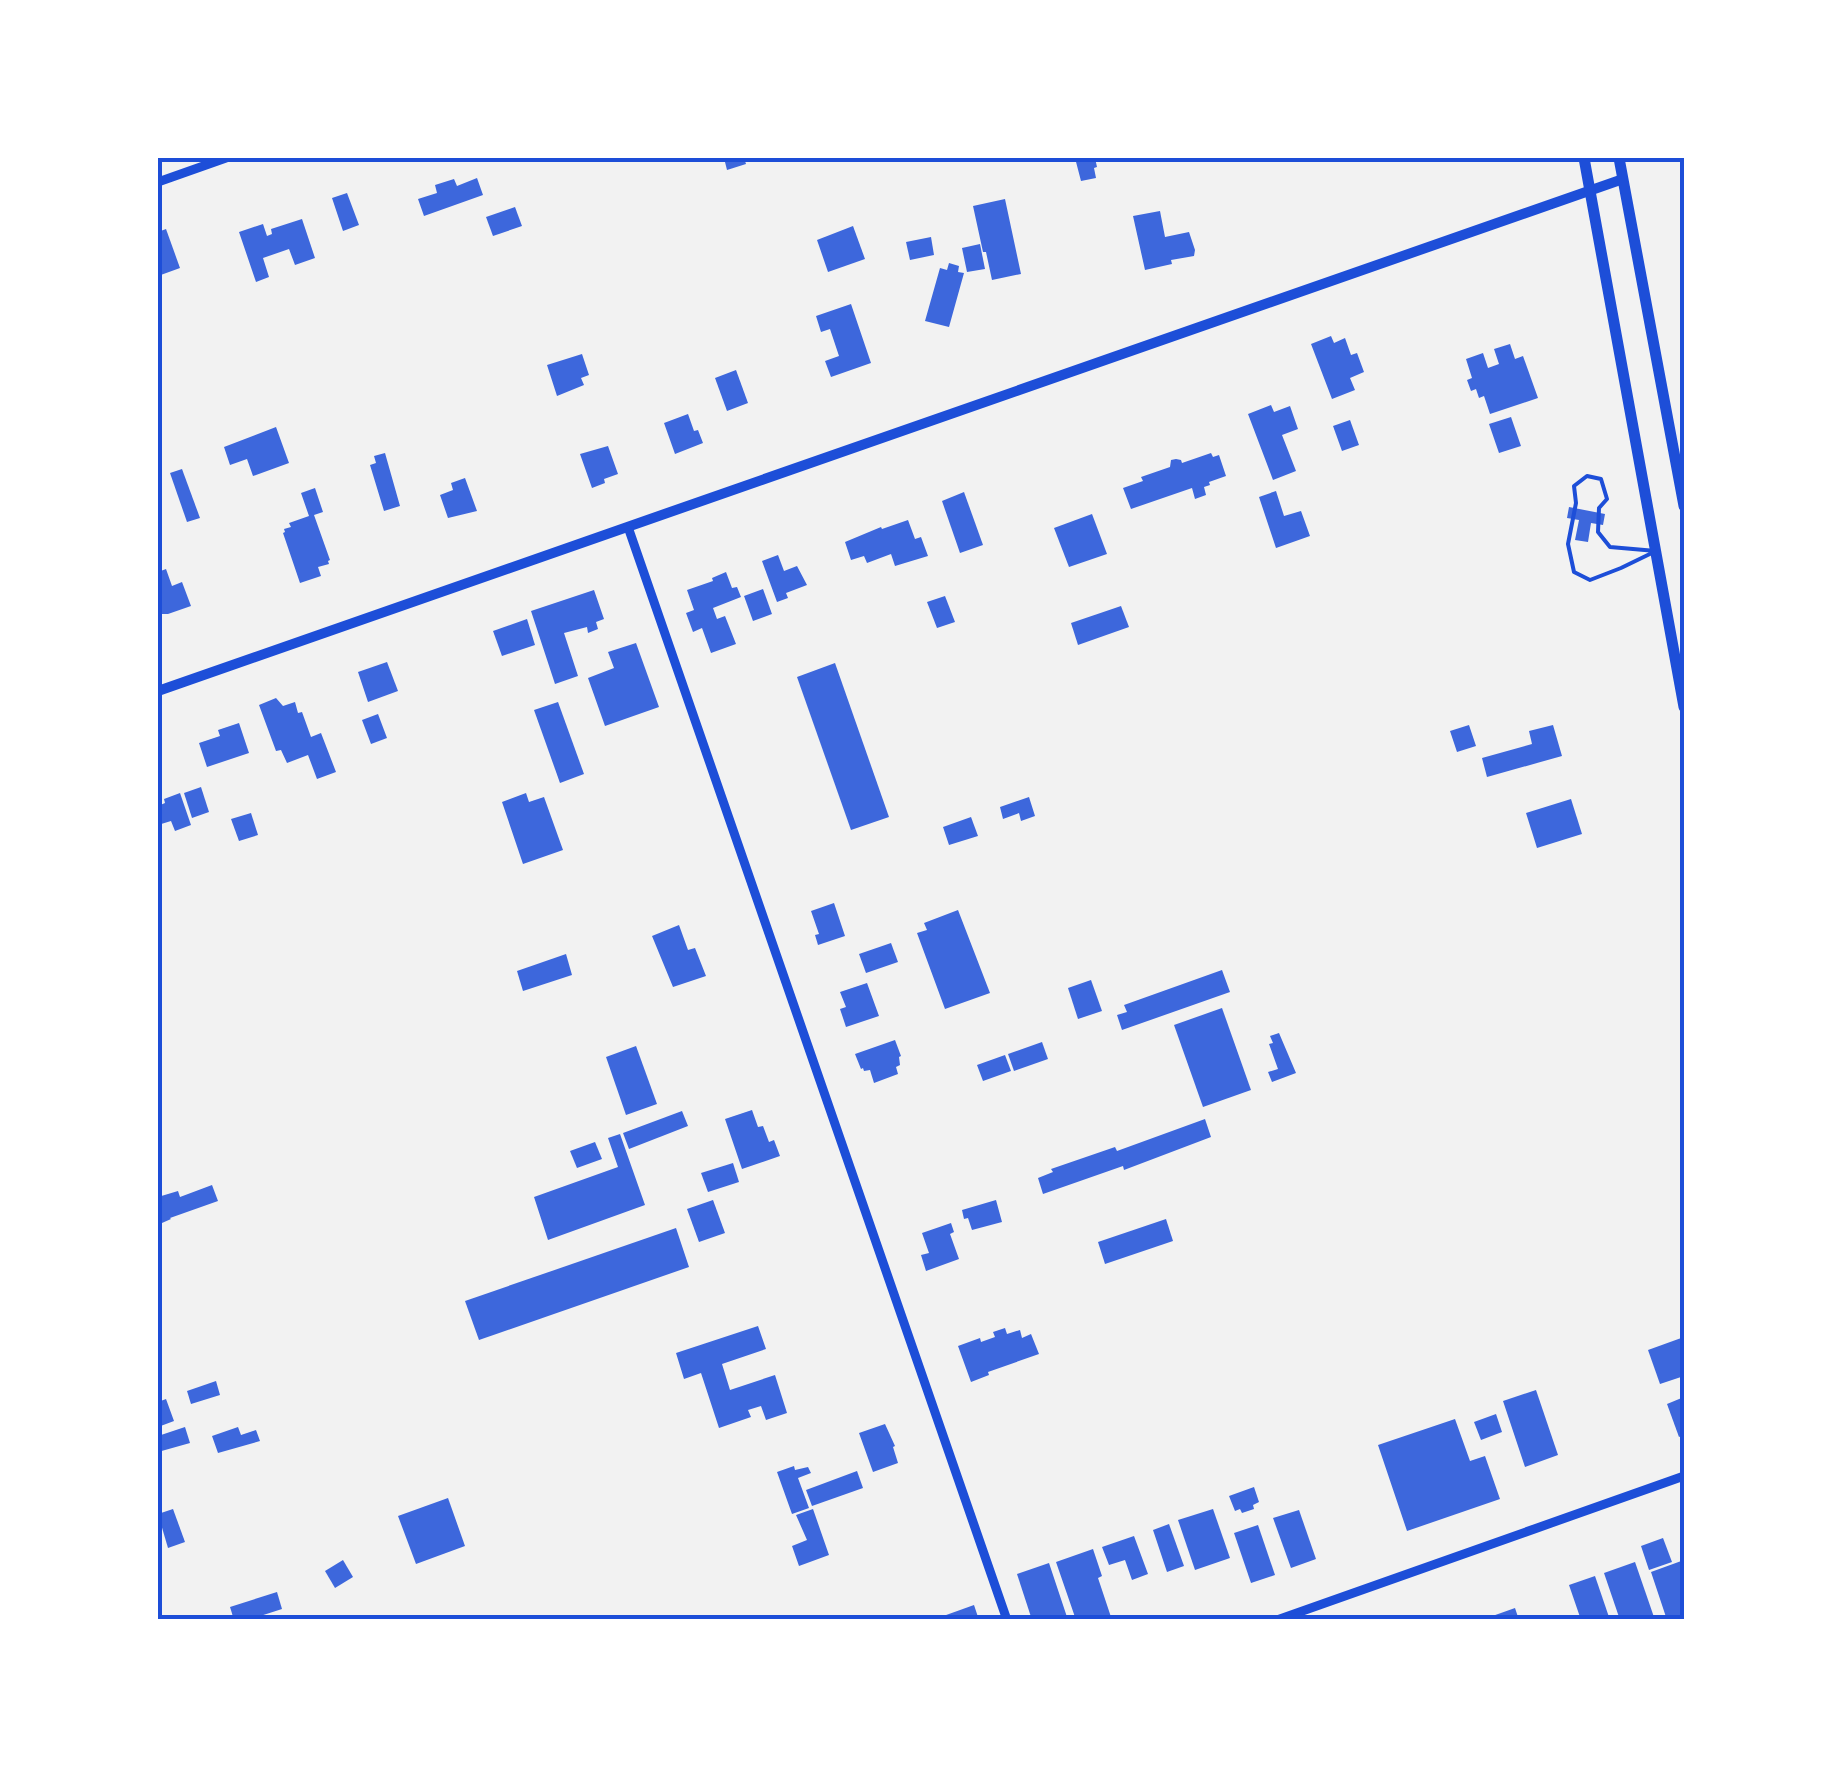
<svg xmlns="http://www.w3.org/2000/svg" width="1842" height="1777" font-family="Barlow,sans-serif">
	<rect width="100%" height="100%" fill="#f2f2f2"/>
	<g fill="#3d67dc">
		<path d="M724,158H744L746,164L727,170Z"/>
		<path d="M1075,158H1095L1097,167L1094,168L1096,178L1081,181Z"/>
		<path d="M477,178L483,195L424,216L418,199L437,193L435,185L454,179L457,186Z"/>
		<path d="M347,193L359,225L343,231L332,198Z"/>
		<path d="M1005,199L1021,274L992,280L986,252H983L973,206Z"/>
		<path d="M515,207L522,226L493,236L486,217Z"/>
		<path d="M1160,211L1165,237L1189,232L1195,250L1194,256L1171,260L1172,264L1145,270L1133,216Z"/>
		<path d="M302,219L315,258L295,265L289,249L263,258L269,277L256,282L239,232L263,224L267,236L272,234L271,229Z"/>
		<path d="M853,226L865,259L828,272L817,240Z"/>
		<path d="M166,229L180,268L158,276V232Z"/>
		<path d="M931,237L934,255L910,260L906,242Z"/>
		<path d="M980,244L985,269L967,272L962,248Z"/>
		<path d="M949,263L959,266L958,272L964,273L949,327L925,321L940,268L947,270Z"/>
		<path d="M851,304L871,363L831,377L825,361L839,356L830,329L821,332L816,316Z"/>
		<path d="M1331,336L1334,343L1345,338L1351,355L1357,353L1364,372L1350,378L1355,390L1332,399L1311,344Z"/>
		<path d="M1510,344L1515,359L1523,356L1538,398L1490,414L1484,396L1479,398L1476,389L1471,391L1467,380L1472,378L1466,359L1483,353L1488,368L1499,364L1494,349Z"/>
		<path d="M582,354L589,375L581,378L584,385L557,396L547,365Z"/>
		<path d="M736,370L748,403L727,411L715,378Z"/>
		<path d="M1271,405L1274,412L1290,406L1298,429L1282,435L1296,471L1273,480L1248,414Z"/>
		<path d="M688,414L694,431L698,430L703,443L675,454L664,423Z"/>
		<path d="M1511,417L1521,446L1499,453L1489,424Z"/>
		<path d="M1350,420L1359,445L1342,451L1333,426Z"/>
		<path d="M276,427L289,463L253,476L247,459L230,465L224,447Z"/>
		<path d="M608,446L618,474L604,479L605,483L592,488L580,454Z"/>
		<path d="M385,453L400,506L384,511L370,465L376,463L374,456Z"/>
		<path d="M1211,453L1213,457L1219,455L1226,476L1209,482L1210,485L1204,487L1206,495L1195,499L1192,488L1131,509L1123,488L1143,481L1141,477L1170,467L1171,460L1176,459L1181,460L1182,463Z"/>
		<path d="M182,469L200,518L187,522L170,473Z"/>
		<path d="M465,478L477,511L448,518L440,495L453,490L451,483Z"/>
		<path d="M315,488L323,512L314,515L330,560L328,561L329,564L318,567L321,576L300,583L283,533L285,532L284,529L291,527L289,523L309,516L301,493Z"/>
		<path d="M1276,491L1284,516L1301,511L1310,536L1276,548L1259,497Z"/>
		<path d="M964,492L983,545L960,553L942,501Z"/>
		<path d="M1569,507L1605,514L1603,525L1591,523L1588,542L1575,540L1579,520L1567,518Z"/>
		<path d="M1092,514L1107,554L1069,567L1054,528Z"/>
		<path d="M908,520L915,539L921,537L928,556L895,566L891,554L867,563L864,556L851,560L845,542L881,527L882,529Z"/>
		<path d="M778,555L784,571L797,566L807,585L786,593L788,598L777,602L762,561Z"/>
		<path d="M166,569L172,586L182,582L191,606L168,614H158V572Z"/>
		<path d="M726,572L732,588L737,587L741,597L713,608L717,619L725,616L736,644L711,653L702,628L693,632L686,613L694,610L687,590L713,581L712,578Z"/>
		<path d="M763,589L772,614L753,621L744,596Z"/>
		<path d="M594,590L604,619L596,622L598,629L588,633L587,627L564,633L578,676L555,684L531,611Z"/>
		<path d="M945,596L955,622L937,628L927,602Z"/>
		<path d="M1121,606L1129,627L1078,645L1071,623Z"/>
		<path d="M527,619L535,645L502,656L493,631Z"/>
		<path d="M636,643L659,707L605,726L588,678L614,668L608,652Z"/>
		<path d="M387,662L398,691L368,702L358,672Z"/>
		<path d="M835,663L889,817L851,830L797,677Z"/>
		<path d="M276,698L283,706L295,702L298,713L302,712L311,737L321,733L336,772L317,779L308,755L287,763L281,750L276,751L259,705Z"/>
		<path d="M558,702L584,774L560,783L534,710Z"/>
		<path d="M378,714L387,738L371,744L362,720Z"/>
		<path d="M239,723L249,753L207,767L199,743L220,736L218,730Z"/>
		<path d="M1469,725L1476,746L1457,752L1450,731Z"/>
		<path d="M1553,725L1562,756L1487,777L1482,758L1532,744L1529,731Z"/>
		<path d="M201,787L209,812L192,818L184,793Z"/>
		<path d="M180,793L191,825L175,831L171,821L158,825V806L165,803L164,799Z"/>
		<path d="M526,793L529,802L544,797L563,850L523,864L502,802Z"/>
		<path d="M1029,797L1035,816L1021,821L1019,813L1003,819L1000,807Z"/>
		<path d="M1571,799L1582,834L1537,848L1526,813Z"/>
		<path d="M251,813L258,835L239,841L231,819Z"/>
		<path d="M971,817L978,836L949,845L943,827Z"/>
		<path d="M834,903L845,936L818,945L815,935L819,934L811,911Z"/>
		<path d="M958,910L990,993L945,1009L917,933L927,930L924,923Z"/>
		<path d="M679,925L688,950L695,948L706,976L673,987L652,936Z"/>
		<path d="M891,943L898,962L866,973L859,954Z"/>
		<path d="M566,954L572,975L523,991L517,971Z"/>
		<path d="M1222,970L1230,992L1122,1030L1117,1015L1127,1012L1124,1005Z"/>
		<path d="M1091,980L1102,1011L1078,1019L1068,988Z"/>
		<path d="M867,983L879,1016L846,1027L840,1009L846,1007L840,992Z"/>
		<path d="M1222,1008L1251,1090L1203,1107L1174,1025Z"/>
		<path d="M1279,1033L1296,1073L1272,1082L1268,1072L1278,1069L1269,1044L1273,1043L1270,1036Z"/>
		<path d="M895,1040L901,1056L899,1057L900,1065L896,1067L898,1074L874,1083L870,1070L864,1071L863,1068L861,1069L855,1054Z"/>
		<path d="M1042,1042L1048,1059L1014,1071L1008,1054Z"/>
		<path d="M636,1046L657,1104L626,1115L606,1057Z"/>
		<path d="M1005,1055L1011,1071L983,1081L977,1065Z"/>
		<path d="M752,1110L758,1127L763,1126L769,1142L774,1140L780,1156L742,1169L725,1119Z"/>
		<path d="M682,1111L688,1126L629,1149L623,1133Z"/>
		<path d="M1205,1119L1211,1137L1124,1170L1123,1166L1043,1194L1038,1178L1053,1172L1051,1169L1115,1147L1117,1151Z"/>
		<path d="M620,1134L645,1205L548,1240L534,1197L618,1167L608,1138Z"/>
		<path d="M595,1142L602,1159L577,1168L570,1151Z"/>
		<path d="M733,1163L739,1182L708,1192L701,1173Z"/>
		<path d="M212,1185L218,1201L170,1218L171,1219L162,1223L158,1210V1197L178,1191L180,1197Z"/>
		<path d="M713,1200L725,1233L699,1242L687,1209Z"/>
		<path d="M996,1200L1002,1222L972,1230L968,1218L964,1219L962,1210Z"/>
		<path d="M1166,1219L1173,1241L1105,1264L1098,1242Z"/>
		<path d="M951,1223L954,1232L950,1234L959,1259L926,1271L921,1255L929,1253L922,1233Z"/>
		<path d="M676,1228L689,1267L479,1340L465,1301Z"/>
		<path d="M758,1326L766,1349L722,1364L730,1390L775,1375L787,1413L766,1420L761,1406L748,1410L751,1417L719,1428L701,1373L684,1379L676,1353Z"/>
		<path d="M1005,1328L1007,1334L1020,1330L1022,1338L1031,1334L1039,1354L988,1372L989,1375L971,1382L958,1346L980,1338L981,1342L995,1337L993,1332Z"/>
		<path d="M1684,1337V1376L1660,1384L1648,1350Z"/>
		<path d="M216,1381L220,1395L191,1404L187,1391Z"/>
		<path d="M1536,1390L1558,1455L1525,1467L1503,1401Z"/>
		<path d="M1684,1397V1435L1679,1437L1667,1404Z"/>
		<path d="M166,1399L174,1421L158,1427L161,1435L185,1427L190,1443L158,1452V1402Z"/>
		<path d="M1496,1414L1502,1432L1481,1440L1474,1422Z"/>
		<path d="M1455,1419L1470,1461L1485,1456L1500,1499L1407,1531L1378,1445Z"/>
		<path d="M885,1424L895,1446L893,1447L898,1463L873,1472L859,1433Z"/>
		<path d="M238,1427L241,1435L256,1430L260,1441L218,1453L212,1436Z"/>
		<path d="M794,1466L795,1470L808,1467L811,1473L798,1478L809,1508L792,1514L777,1472Z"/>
		<path d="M857,1471L863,1488L812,1506L806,1490Z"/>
		<path d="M1254,1487L1259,1502L1253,1505L1254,1509L1242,1513L1240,1509L1235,1511L1229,1496Z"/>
		<path d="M448,1498L465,1546L416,1564L398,1516Z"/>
		<path d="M173,1509L185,1542L168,1548L158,1514Z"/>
		<path d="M813,1509L829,1555L799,1566L792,1546L807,1540L796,1515Z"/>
		<path d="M1213,1509L1230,1558L1195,1570L1178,1520Z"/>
		<path d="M1299,1510L1316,1559L1291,1568L1273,1518Z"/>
		<path d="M1169,1524L1184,1566L1167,1572L1153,1530Z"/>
		<path d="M1258,1525L1275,1575L1251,1583L1234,1533Z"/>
		<path d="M1134,1536L1148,1574L1132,1580L1125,1560L1109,1565L1102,1547Z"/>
		<path d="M1663,1538L1672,1562L1649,1570L1641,1546Z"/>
		<path d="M1093,1549L1102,1576L1098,1578L1112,1620H1076L1056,1562Z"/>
		<path d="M343,1560L353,1577L335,1588L325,1571Z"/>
		<path d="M1684,1560V1614L1667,1620L1651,1572Z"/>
		<path d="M1635,1562L1655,1620H1620L1604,1573Z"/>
		<path d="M1049,1563L1068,1620H1032L1017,1574Z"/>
		<path d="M1595,1576L1610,1620H1581L1569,1585Z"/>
		<path d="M277,1592L282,1609L248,1620H234L230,1607Z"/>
		<path d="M974,1605L979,1620H935V1619Z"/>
		<path d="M1515,1608L1519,1620H1484V1619Z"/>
	</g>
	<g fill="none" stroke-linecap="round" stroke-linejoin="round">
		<path stroke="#1d4ed8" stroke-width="4" d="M1587,476L1601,479L1607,499L1599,508L1598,532L1610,547L1656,551L1621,568L1590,580L1574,572L1568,544L1576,503L1574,486Z"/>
		<g stroke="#1d4ed8" stroke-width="9">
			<path d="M158,182L226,158"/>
			<path d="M628,527L1007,1620"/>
			<path d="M1277,1620L1684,1476"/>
		</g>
		<path stroke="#1d4ed8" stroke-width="10" d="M158,691L1623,179"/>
		<g stroke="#1d4ed8" stroke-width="11">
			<path d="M1584,158L1684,707"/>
			<path d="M1619,158L1684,506"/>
		</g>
	</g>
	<rect width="1842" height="1777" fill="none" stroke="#ffffff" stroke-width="320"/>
	<rect x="160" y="160" width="1522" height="1457" fill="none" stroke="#1d4ed8" stroke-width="4"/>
</svg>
